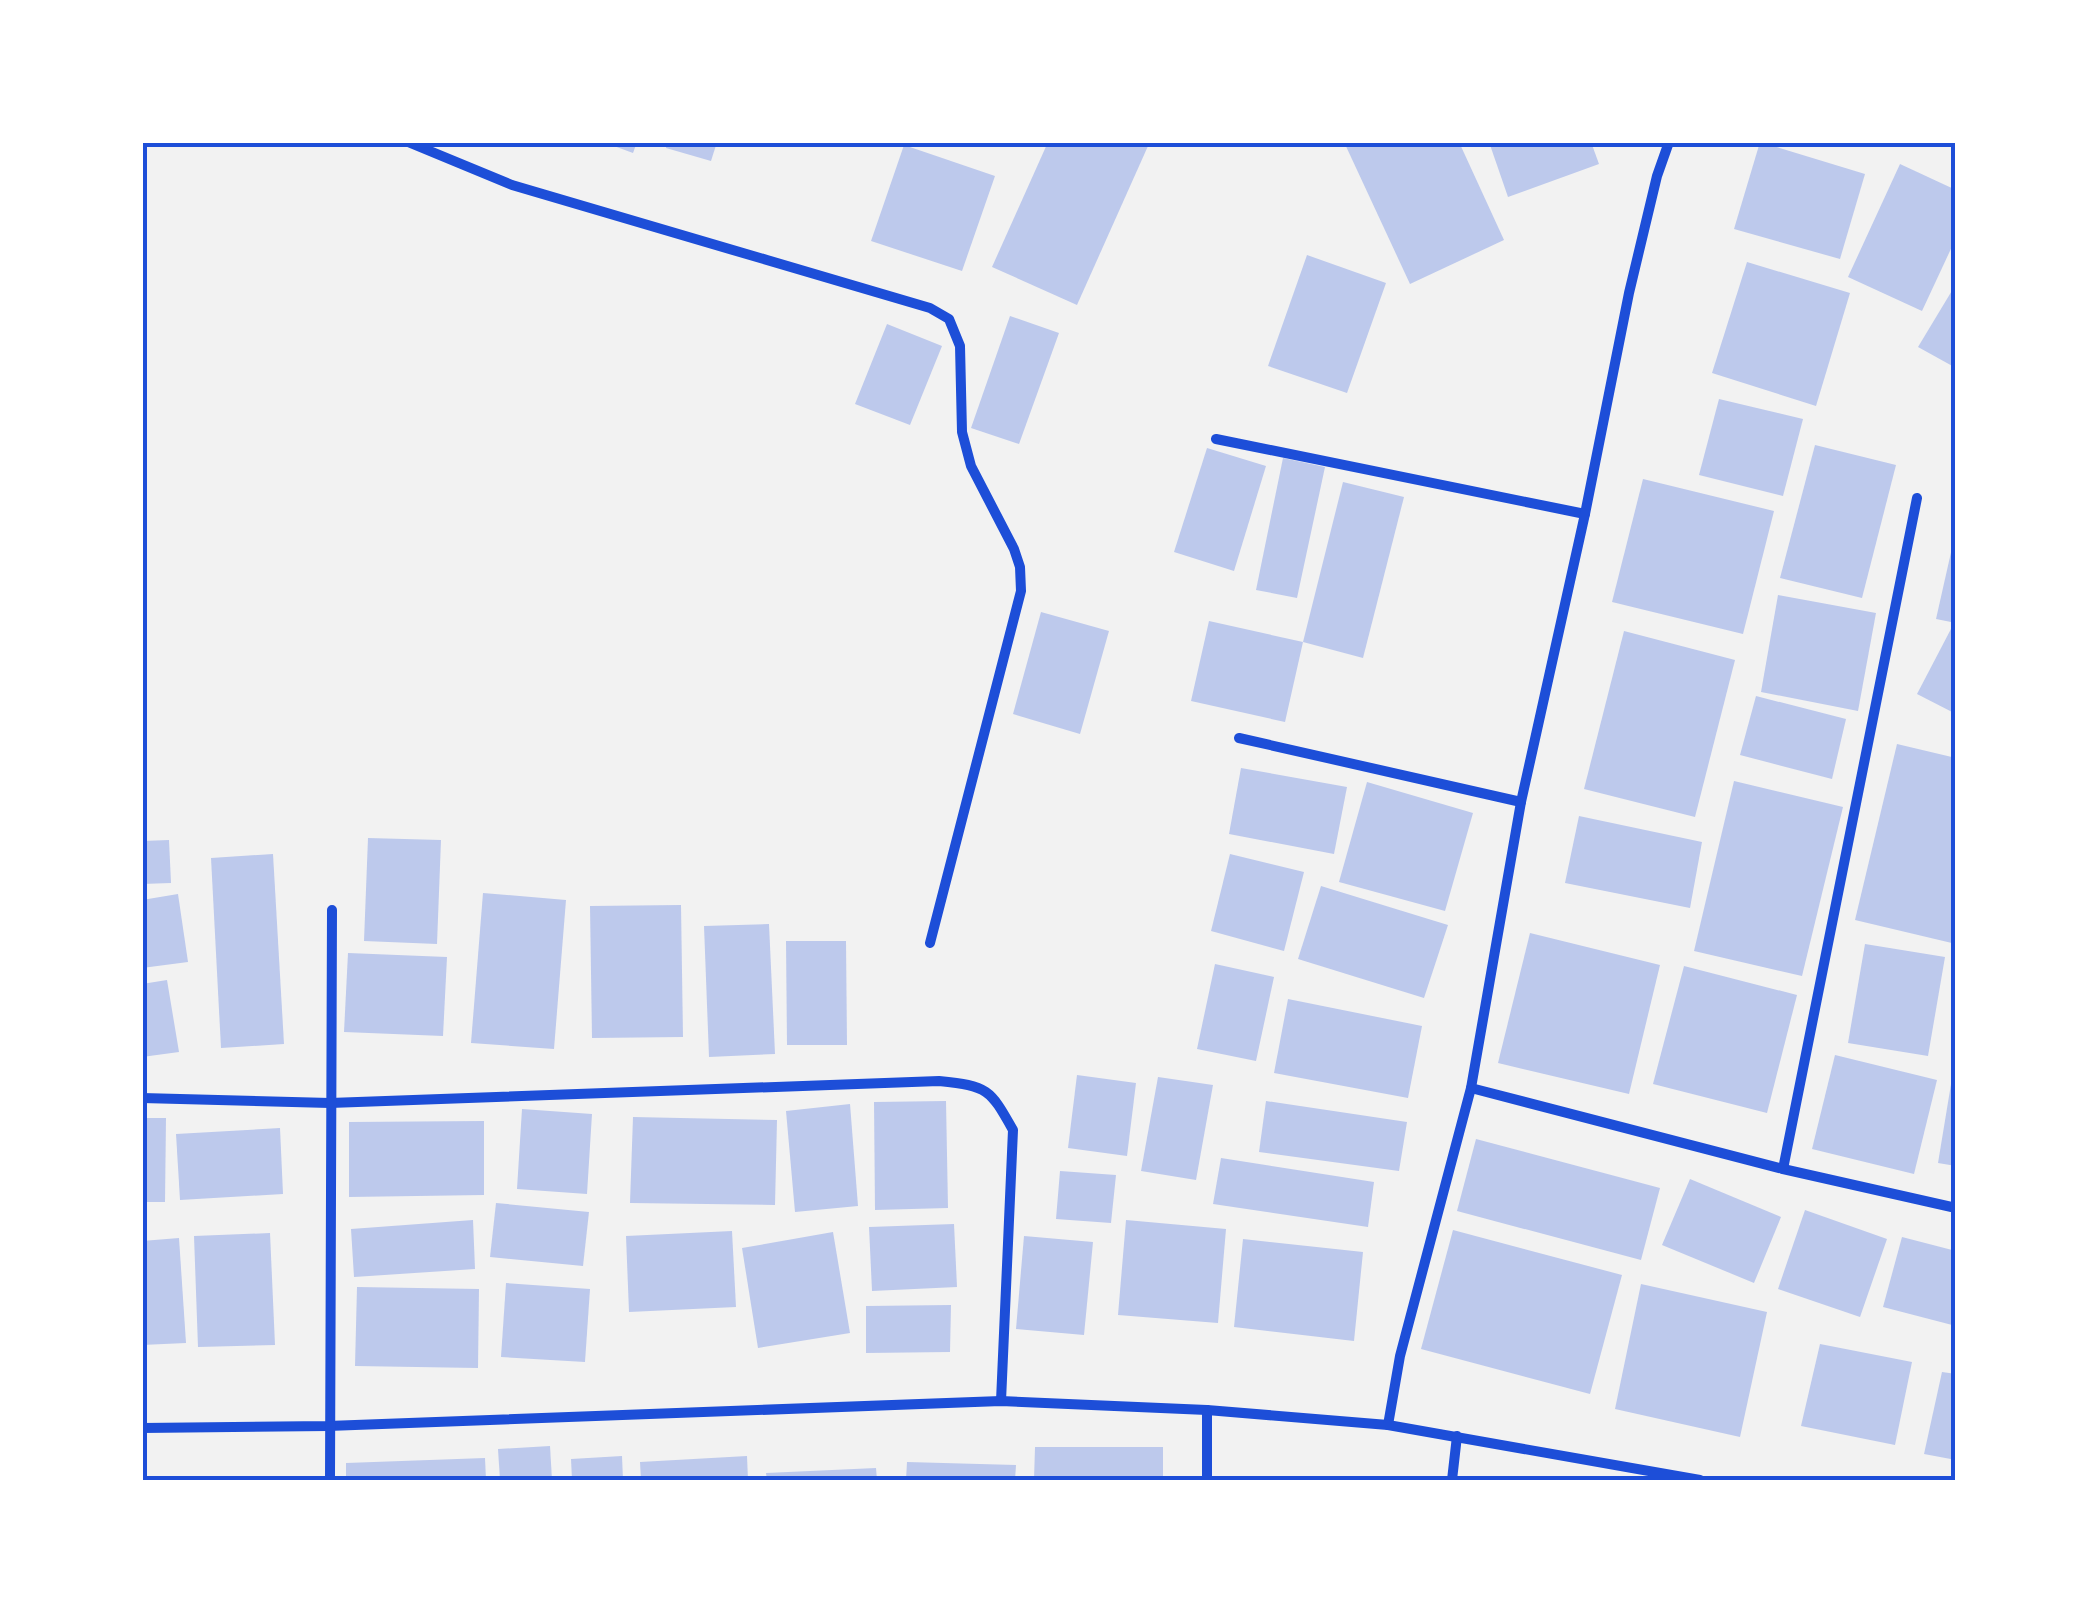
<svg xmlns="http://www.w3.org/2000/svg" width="2098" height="1623" font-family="'Nunito Sans',sans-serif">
	<rect width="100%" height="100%" fill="#f2f2f2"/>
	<g fill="#bdc9ec">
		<path d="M603,142H637L633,153Z"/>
		<path d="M667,142H717L711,161L666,148Z"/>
		<path d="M1048,142H1141L1148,146L1077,305L992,267Z"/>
		<path d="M1344,142H1459L1504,240L1410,284Z"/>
		<path d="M1489,142H1591L1599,164L1508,197Z"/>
		<path d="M1760,142L1865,174L1840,259L1734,229Z"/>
		<path d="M904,145L995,176L962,271L871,241Z"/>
		<path d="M1900,164L1956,190V238L1922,311L1848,277Z"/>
		<path d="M1307,255L1386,283L1347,393L1268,366Z"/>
		<path d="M1747,262L1850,293L1816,406L1712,373Z"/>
		<path d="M1956,284V368L1918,347Z"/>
		<path d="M1010,316L1059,333L1019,444L971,428Z"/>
		<path d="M887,324L942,346L910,425L855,404Z"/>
		<path d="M1719,399L1803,419L1783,496L1699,475Z"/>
		<path d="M1815,445L1896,465L1862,598L1780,578Z"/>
		<path d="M1207,448L1266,466L1234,571L1174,552Z"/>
		<path d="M1283,458L1325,467L1297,598L1256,590Z"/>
		<path d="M1643,479L1774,511L1743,634L1612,602Z"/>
		<path d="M1343,482L1404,497L1363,658L1303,642Z"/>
		<path d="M1954,539H1956V623L1936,619Z"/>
		<path d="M1778,595L1876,613L1858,711L1761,692Z"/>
		<path d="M1041,612L1109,631L1080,734L1013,714Z"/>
		<path d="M1209,621L1303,642L1285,722L1191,701Z"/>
		<path d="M1952,627L1956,629V714L1917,694Z"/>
		<path d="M1624,631L1735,660L1695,817L1584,789Z"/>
		<path d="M1756,696L1846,719L1832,779L1740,755Z"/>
		<path d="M1897,744L1956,758V944L1855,920Z"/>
		<path d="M1241,768L1347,787L1334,854L1229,834Z"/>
		<path d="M1734,781L1843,807L1802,976L1694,951Z"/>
		<path d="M1367,782L1473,813L1445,911L1339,882Z"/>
		<path d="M1579,816L1702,842L1690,908L1565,883Z"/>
		<path d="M368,838L441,840L437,944L364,941Z"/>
		<path d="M169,840L171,883L142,884V841Z"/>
		<path d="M273,854L284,1044L221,1048L211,858Z"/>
		<path d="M1230,854L1304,872L1284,951L1211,931Z"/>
		<path d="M1321,886L1448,925L1424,998L1298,959Z"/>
		<path d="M483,893L566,900L554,1049L471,1043Z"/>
		<path d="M178,894L188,962L142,968V900Z"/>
		<path d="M681,905L683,1037L592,1038L590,906Z"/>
		<path d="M769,924L775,1054L709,1057L704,926Z"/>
		<path d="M1530,933L1660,965L1629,1094L1498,1063Z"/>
		<path d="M786,941H846L847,1045H787Z"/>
		<path d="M1865,944L1945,957L1928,1056L1848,1043Z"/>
		<path d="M348,953L447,957L443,1036L344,1032Z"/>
		<path d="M1215,964L1274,977L1256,1061L1197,1049Z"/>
		<path d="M1684,966L1797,995L1767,1113L1653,1084Z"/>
		<path d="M167,980L179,1052L142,1057V984Z"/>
		<path d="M1288,999L1422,1026L1408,1098L1274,1073Z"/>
		<path d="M1835,1055L1937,1080L1914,1174L1812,1149Z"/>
		<path d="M1953,1072H1956V1166L1938,1163Z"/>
		<path d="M1077,1075L1136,1083L1127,1156L1068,1148Z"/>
		<path d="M1158,1077L1213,1085L1196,1180L1141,1171Z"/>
		<path d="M946,1101L948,1208L875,1210L874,1102Z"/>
		<path d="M1266,1101L1407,1122L1399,1171L1259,1152Z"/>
		<path d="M850,1104L858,1206L795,1212L786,1111Z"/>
		<path d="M522,1109L592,1114L587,1194L517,1189Z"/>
		<path d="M633,1117L777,1120L775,1205L630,1203Z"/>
		<path d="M142,1118H166L165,1202H142Z"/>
		<path d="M484,1121V1195L349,1197V1122Z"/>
		<path d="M280,1128L283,1194L180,1200L176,1134Z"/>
		<path d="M1476,1139L1660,1188L1641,1260L1457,1211Z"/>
		<path d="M1221,1158L1374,1182L1368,1227L1213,1204Z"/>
		<path d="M1060,1171L1116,1175L1111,1223L1056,1219Z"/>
		<path d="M1690,1179L1781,1217L1754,1283L1662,1245Z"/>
		<path d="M496,1203L589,1212L583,1266L490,1257Z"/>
		<path d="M1805,1210L1887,1239L1860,1317L1778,1289Z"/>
		<path d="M473,1220L475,1269L354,1277L351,1229Z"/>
		<path d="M1126,1220L1226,1229L1218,1323L1118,1315Z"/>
		<path d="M954,1224L957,1287L872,1291L869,1227Z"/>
		<path d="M1453,1230L1622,1275L1590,1394L1421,1349Z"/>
		<path d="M732,1231L736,1307L629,1312L626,1236Z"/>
		<path d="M833,1232L850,1333L758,1348L742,1248Z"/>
		<path d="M270,1233L275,1345L198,1347L194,1236Z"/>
		<path d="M1024,1236L1093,1242L1084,1335L1016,1329Z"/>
		<path d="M1902,1237L1956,1251V1326L1883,1307Z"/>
		<path d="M179,1238L186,1343L142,1345V1241Z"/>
		<path d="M1243,1239L1363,1252L1354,1341L1234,1327Z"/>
		<path d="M506,1283L590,1289L585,1362L501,1357Z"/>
		<path d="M1641,1284L1767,1312L1740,1437L1615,1409Z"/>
		<path d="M357,1287L479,1289L478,1368L355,1366Z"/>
		<path d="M951,1305L950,1352L866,1353V1306Z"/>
		<path d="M1820,1344L1912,1362L1895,1445L1801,1426Z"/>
		<path d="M1942,1372L1956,1374V1460L1924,1454Z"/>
		<path d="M550,1446L552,1480H500L498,1449Z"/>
		<path d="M1035,1447H1163V1480H1034Z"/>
		<path d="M622,1456L623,1480H572L571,1459Z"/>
		<path d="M747,1456L748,1480H641L640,1462Z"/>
		<path d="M485,1458L486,1480H346V1463Z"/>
		<path d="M907,1462L1016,1465L1015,1480H906Z"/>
		<path d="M876,1468L877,1480H767L766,1473Z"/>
	</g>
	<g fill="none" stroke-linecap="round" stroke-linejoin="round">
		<g stroke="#1d4ed8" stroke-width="10">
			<path d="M408,142L512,185L930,308L949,319L960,346L962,432L971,466L1014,549L1020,567L1021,591L930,943"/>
			<path d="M1216,439L1585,514"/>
			<path d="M1239,738L1521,802"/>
			<path d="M1471,1088L1783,1169L1956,1208"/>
			<path d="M142,1098L330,1103L939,1081C988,1086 990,1089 1013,1130L1001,1401"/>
			<path d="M1783,1169L1917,498"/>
			<path d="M1207,1410V1480"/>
			<path d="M1388,1425L1400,1356L1471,1088L1521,802L1585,514L1629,293L1657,176L1669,142"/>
			<path d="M142,1428L328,1426L1001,1401L1207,1410L1388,1425L1700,1480"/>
			<path d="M330,1480L332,910"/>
			<path d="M1452,1480L1457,1436"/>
		</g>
	</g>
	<rect width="2098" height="1623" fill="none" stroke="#ffffff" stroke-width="290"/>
	<rect x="145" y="145" width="1808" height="1333" fill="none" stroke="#1d4ed8" stroke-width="4"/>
</svg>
